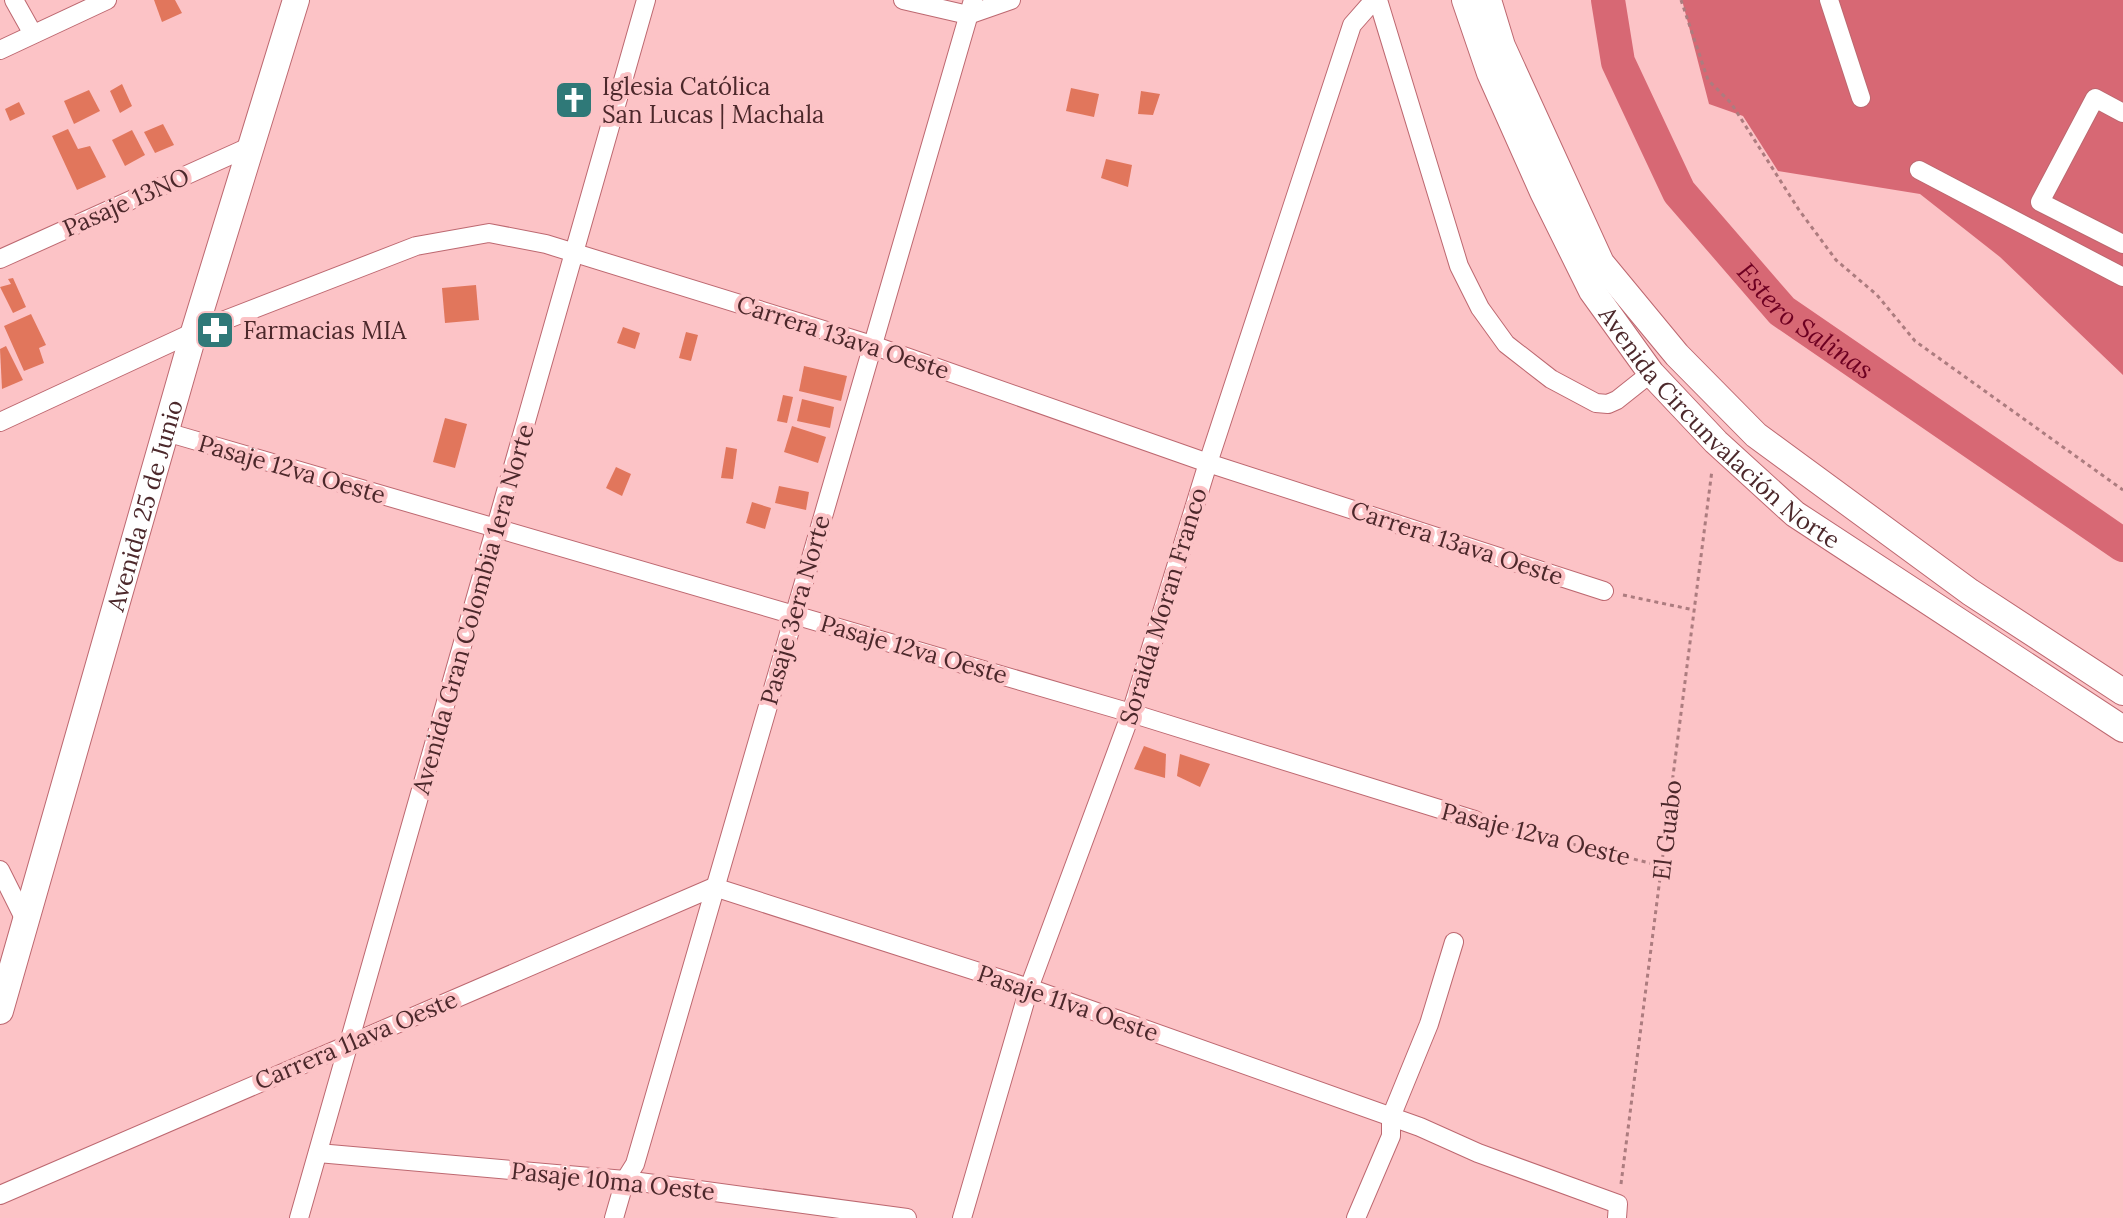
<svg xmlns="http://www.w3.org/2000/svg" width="2123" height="1218" font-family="Lora,serif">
	<rect width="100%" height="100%" fill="#fcc3c6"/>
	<path fill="#d76874" d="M1682,0H2123V375L2000,257L1920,194L1778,171L1743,116L1709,104Z"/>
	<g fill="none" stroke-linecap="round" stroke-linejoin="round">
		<path stroke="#d76874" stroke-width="34" id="s1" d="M1608,0L1618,62L1679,192L1782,311L2123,545"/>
	</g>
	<g fill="#e1765c">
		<path d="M154,0H175L182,13L162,22Z"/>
		<path d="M122,84L132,106L120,113L110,91Z"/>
		<path d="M1071,88L1099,94L1094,117L1066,111Z"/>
		<path d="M89,90L100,111L74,124L64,101Z"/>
		<path d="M1141,91L1160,94L1153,115L1138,114Z"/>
		<path d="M19,102L25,114L10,121L5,109Z"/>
		<path d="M163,124L174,145L155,153L144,132Z"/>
		<path d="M68,129L78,149L90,146L106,177L77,190L52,136Z"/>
		<path d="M132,130L145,155L125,166L112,140Z"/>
		<path d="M1106,159L1132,165L1128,187L1101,178Z"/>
		<path d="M13,278L26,307L13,313L0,287L11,284L8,279Z"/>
		<path d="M476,285L479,320L445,323L442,288Z"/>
		<path d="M31,314L46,345L39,348L44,363L24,371L4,326Z"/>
		<path d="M623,327L640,333L635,349L617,343Z"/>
		<path d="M686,332L698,335L691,361L679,358Z"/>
		<path d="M6,346L23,380L2,389L0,349Z"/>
		<path d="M804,366L847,376L841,401L799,391Z"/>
		<path d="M783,395L793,397L787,423L777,421Z"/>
		<path d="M802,399L834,407L830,428L797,421Z"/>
		<path d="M445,418L467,424L455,468L433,462Z"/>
		<path d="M792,426L826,437L818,463L784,452Z"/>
		<path d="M726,447L737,449L733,479L721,478Z"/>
		<path d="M616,467L631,474L622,496L606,488Z"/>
		<path d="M779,486L809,492L806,510L775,503Z"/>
		<path d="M752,502L771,508L765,529L746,523Z"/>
		<path d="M1144,746L1166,754L1165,778L1134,769Z"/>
		<path d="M1180,754L1210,764L1200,787L1177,776Z"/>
	</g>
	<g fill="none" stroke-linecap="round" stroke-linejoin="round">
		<g stroke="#bd6870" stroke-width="20">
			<g id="street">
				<path d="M14,0L33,34"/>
				<path d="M903,0L968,15L1011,0"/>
				<path d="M1378,0L1459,266L1480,308L1506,344L1551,379L1596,403L1608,404L1617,400L1651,373"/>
				<path d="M1829,0L1861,98"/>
				<path d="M0,50L107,0"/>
				<path d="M2123,113L2095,98L2040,202L2123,244"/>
				<path d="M1919,170L2123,277"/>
				<path d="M0,259L251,146"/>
				<path d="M0,422L194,332L416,246L489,233L546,244L872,345L1208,463L1604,591"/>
				<path d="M166,432L1131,713L1475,820"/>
				<path d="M0,870L26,922"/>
				<path d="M318,1153L625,1180L907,1218"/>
				<path d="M0,1195L714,887L1029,988L1420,1127L1478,1153L1618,1204L1617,1218"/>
				<path d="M299,1218L646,0"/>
				<path d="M614,1218L625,1180L635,1164L973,0"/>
				<path d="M962,1218L1029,988L1131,713L1208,463L1352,25L1374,0"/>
				<path d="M1356,1218L1391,1136V1117L1429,1024L1454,942"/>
			</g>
		</g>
		<g stroke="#bd6870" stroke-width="28">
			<g id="secondary">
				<path id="s2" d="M1465,0L1490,73L1543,192L1592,291L1651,373L1716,442L1795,514L2123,729"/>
				<path d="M1488,0L1502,46L1601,263L1677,355L1756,435L1970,592L2123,692"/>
				<path id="s3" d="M0,1011L194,332L296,0"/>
			</g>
		</g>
		<g stroke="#ac7c7f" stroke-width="3" stroke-dasharray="4 4" stroke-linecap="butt">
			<path d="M1681,0L1708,80L1731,103L1799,210L1836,260L1877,295L1915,341L2123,490"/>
			<path d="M1623,595L1694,610"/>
			<path d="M1494,825L1662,866"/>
			<path d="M1621,1184L1712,470"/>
		</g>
		<use href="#street" stroke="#fff" stroke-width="18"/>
		<use href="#secondary" stroke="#fff" stroke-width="26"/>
	</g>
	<defs>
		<g id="church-square" transform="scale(2)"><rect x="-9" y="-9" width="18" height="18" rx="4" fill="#2f7978" stroke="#fcc3c6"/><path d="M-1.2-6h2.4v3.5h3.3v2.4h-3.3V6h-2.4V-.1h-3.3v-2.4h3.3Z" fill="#fff"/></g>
		<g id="pharmacy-square" transform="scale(2)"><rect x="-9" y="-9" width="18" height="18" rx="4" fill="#2f7978" stroke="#fcc3c6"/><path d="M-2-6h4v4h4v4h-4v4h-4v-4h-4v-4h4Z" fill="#fff"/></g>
	</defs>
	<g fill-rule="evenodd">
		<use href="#church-square" x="574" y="100"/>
		<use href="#pharmacy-square" x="215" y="330"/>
	</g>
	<g text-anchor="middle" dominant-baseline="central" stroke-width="8" stroke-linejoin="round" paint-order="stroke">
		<g font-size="24" fill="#4c282b" stroke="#fcc3c6" text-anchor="start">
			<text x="602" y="86">Iglesia Católica<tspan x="602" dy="28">San Lucas | Machala</tspan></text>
			<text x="243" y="330">Farmacias MIA</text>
		</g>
		<g font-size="24" fill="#4c282b" stroke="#fcc3c6">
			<text transform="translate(126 202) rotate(-24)">Pasaje 13NO</text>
			<text transform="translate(843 337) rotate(18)">Carrera 13ava Oeste</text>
			<text stroke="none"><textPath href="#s2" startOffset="506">Avenida Circunvalación Norte</textPath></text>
			<text transform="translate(292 469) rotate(16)">Pasaje 12va Oeste</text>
			<text stroke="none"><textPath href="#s3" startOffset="526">Avenida 25 de Junio</textPath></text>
			<text transform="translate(1457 543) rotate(18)">Carrera 13ava Oeste</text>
			<text transform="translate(1163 606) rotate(-73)">Soraida Moran Franco</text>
			<text transform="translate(473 609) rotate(-74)">Avenida Gran Colombia 1era Norte</text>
			<text transform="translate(795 610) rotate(-74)">Pasaje 3era Norte</text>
			<text transform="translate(914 649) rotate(16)">Pasaje 12va Oeste</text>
			<text transform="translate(1667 830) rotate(-83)">El Guabo</text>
			<text transform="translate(1536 834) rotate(14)">Pasaje 12va Oeste</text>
			<text transform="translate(1068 1003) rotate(19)">Pasaje 11va Oeste</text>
			<text transform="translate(356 1040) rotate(-23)">Carrera 11ava Oeste</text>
			<text transform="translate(613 1181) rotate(6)">Pasaje 10ma Oeste</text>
		</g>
		<g font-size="26" font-style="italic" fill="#6d0021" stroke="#fcc3c6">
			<text stroke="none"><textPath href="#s1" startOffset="388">Estero Salinas</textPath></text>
		</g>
	</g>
</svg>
